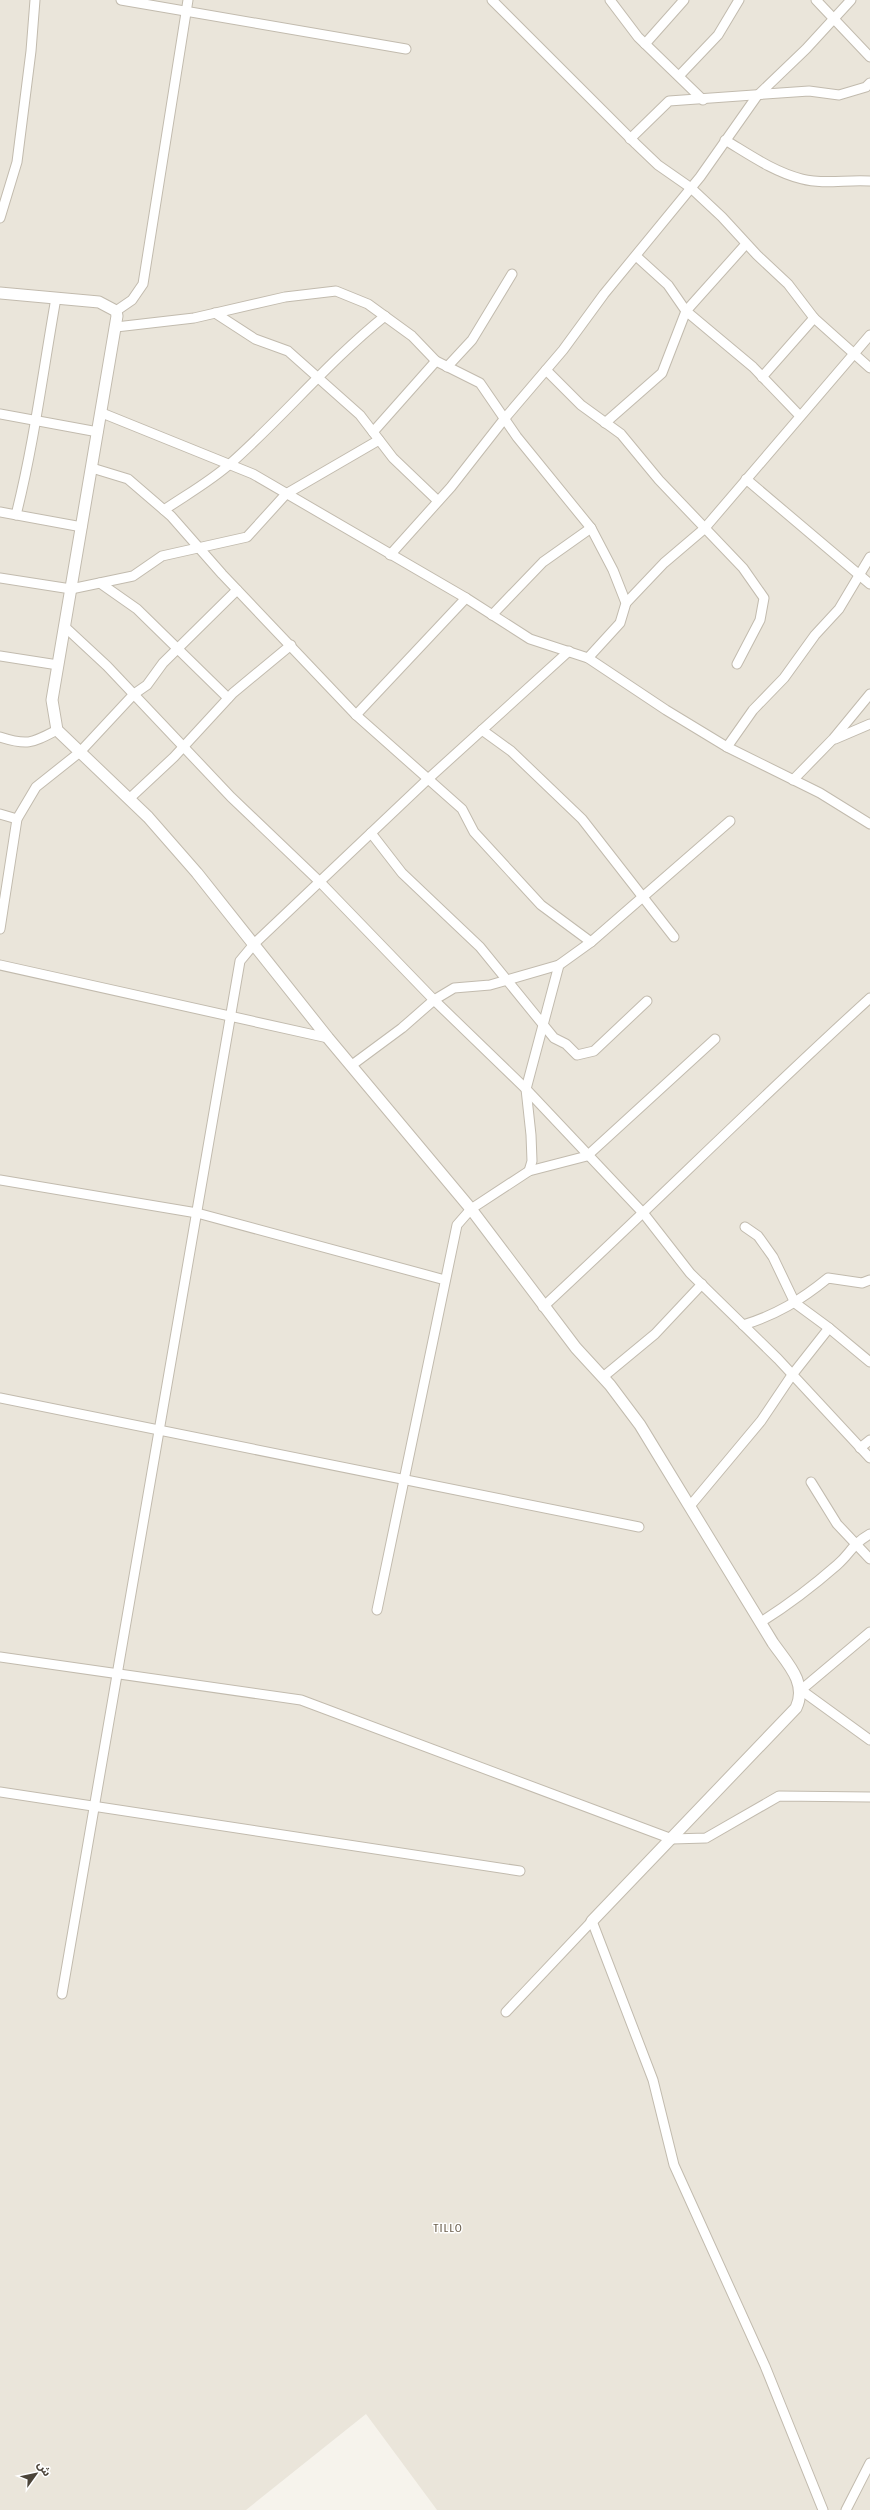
<svg xmlns="http://www.w3.org/2000/svg" width="870" height="2510" font-family="'Asap Condensed','Noto Sans Arabic',sans-serif">
	<rect width="100%" height="100%" fill="#f6f3ec"/>
	<path fill="#eae5da" d="M0,0H870V2510H437L366,2414L246,2510H0Z"/>
	<g fill="none" stroke-linecap="round" stroke-linejoin="round">
		<g stroke="#c2bbae" stroke-width="11">
			<g id="minor">
				<path d="M121,0L406,49"/>
				<path d="M492,0L636,144L658,165L691,188L722,217L757,255L788,284L814,318L870,368"/>
				<path d="M610,0L638,37L703,100"/>
				<path d="M816,0L870,57"/>
				<path d="M645,44L684,0"/>
				<path d="M679,76L718,35L739,0"/>
				<path d="M630,139L669,101L809,91L839,95L866,87L870,83"/>
				<path d="M725,140C750,155 774,172 802,179C824,185 848,179 870,181"/>
				<path d="M0,218L17,162L31,51L35,0"/>
				<path d="M636,256L668,285L686,311L753,367L800,416"/>
				<path d="M116,311L132,300L143,284L188,0"/>
				<path d="M215,313L255,339L288,351L360,415L393,458L438,501"/>
				<path d="M116,327L194,318L285,297L336,291L368,304L412,336L436,361L480,383L517,437L591,528L613,570L626,603L620,623L588,658"/>
				<path d="M447,367L472,340L512,274"/>
				<path d="M546,370L581,405L621,434L659,480L743,568L764,598L760,620L737,664"/>
				<path d="M762,377L814,318"/>
				<path d="M102,413L253,474L466,598L530,639L588,658L666,710L727,747L820,793L870,824"/>
				<path d="M0,414L98,432"/>
				<path d="M605,423L662,373L686,311L746,244"/>
				<path d="M373,432L436,361"/>
				<path d="M92,468L128,479L171,516L222,574L356,715L462,809L474,832L541,905L591,942"/>
				<path d="M746,479L870,584"/>
				<path d="M164,510C186,495 211,481 231,463C284,416 329,361 385,316"/>
				<path d="M0,512L82,527"/>
				<path d="M16,515C34,444 43,371 56,298"/>
				<path d="M390,555L451,487L505,418L563,350L604,294L700,177L757,96L806,49L851,0"/>
				<path d="M0,578L71,589L133,576L162,556L247,537L286,494L379,440"/>
				<path d="M100,583L137,609L228,698"/>
				<path d="M626,603L664,563L704,529L870,335"/>
				<path d="M492,615L543,562L591,528"/>
				<path d="M65,627L107,666L231,797L320,882L434,1000L526,1089L644,1214L690,1273L778,1359L870,1458"/>
				<path d="M0,656L58,665"/>
				<path d="M356,715L466,598"/>
				<path d="M482,730L511,751L582,819L674,937"/>
				<path d="M0,737C28,746 32,743 57,730"/>
				<path d="M835,739L870,724"/>
				<path d="M727,747L753,710L784,678L815,635L839,609L870,557"/>
				<path d="M793,780L833,739L870,694"/>
				<path d="M129,799L174,757L233,693L291,645"/>
				<path d="M0,814L17,819"/>
				<path d="M371,833L402,873L480,947L554,1038L566,1044L577,1055L594,1051L647,1001"/>
				<path d="M0,929L17,819L36,787L80,752L134,694L147,685L163,663L237,590"/>
				<path d="M0,965L328,1038"/>
				<path d="M352,1065L402,1028L434,1000L454,988L490,985L559,965L591,942L730,821"/>
				<path d="M529,1171L532,1161L531,1135L526,1089L559,965"/>
				<path d="M0,1180L197,1213L445,1280"/>
				<path d="M745,1227L758,1236L773,1257L795,1303L829,1328L870,1362"/>
				<path d="M543,1307C653,1205 759,1099 870,998"/>
				<path d="M743,1325C776,1315 801,1300 828,1278L862,1283L870,1280"/>
				<path d="M603,1377L655,1334L702,1284"/>
				<path d="M0,1398L639,1527"/>
				<path d="M860,1448L870,1440"/>
				<path d="M811,1482L837,1524L870,1559"/>
				<path d="M690,1506L761,1421L792,1375L829,1328"/>
				<path d="M377,1610L457,1225L471,1209L529,1171L587,1156L715,1039"/>
				<path d="M761,1622C788,1605 813,1586 837,1565C851,1553 851,1545 870,1534"/>
				<path d="M870,1632L801,1690L870,1740"/>
				<path d="M0,1657L301,1700L672,1839L706,1838L779,1796L870,1797"/>
				<path d="M0,1792L520,1871"/>
				<path d="M62,1994L240,961L255,943L428,779L569,651"/>
				<path d="M506,2012L592,1921L653,2080L674,2165L765,2366L823,2510"/>
				<path d="M846,2510L870,2463"/>
			</g>
		</g>
		<g stroke="#c2bbae" stroke-width="13">
			<path id="tertiary" d="M0,293L99,302L116,311L117,316L52,700L57,730L148,817L197,873L328,1038L471,1209L576,1348L610,1385L640,1425L773,1643C787,1663 808,1683 796,1708L592,1921"/>
		</g>
		<use href="#minor" stroke="#fff" stroke-width="9"/>
		<use href="#tertiary" stroke="#fff" stroke-width="11"/>
	</g>
	<g text-anchor="middle" dominant-baseline="central" stroke-width="3" stroke-linejoin="round" paint-order="stroke">
		<g font-size="12" letter-spacing="1" fill="#6e6250" stroke="#fff">
			<text x="448" y="2228">TILLO</text>
		</g>
	</g>
	<g transform="translate(36 2474) rotate(57)" stroke="#ffffff" stroke-width="3" paint-order="stroke">
	<path d="M0-3L7 15L0 10L-7 15Z" fill="#4b4439"/>
	<text y="-6" font-size="11" font-weight="bold" text-anchor="middle" fill="#4b4439">ش</text>
	</g>
</svg>
